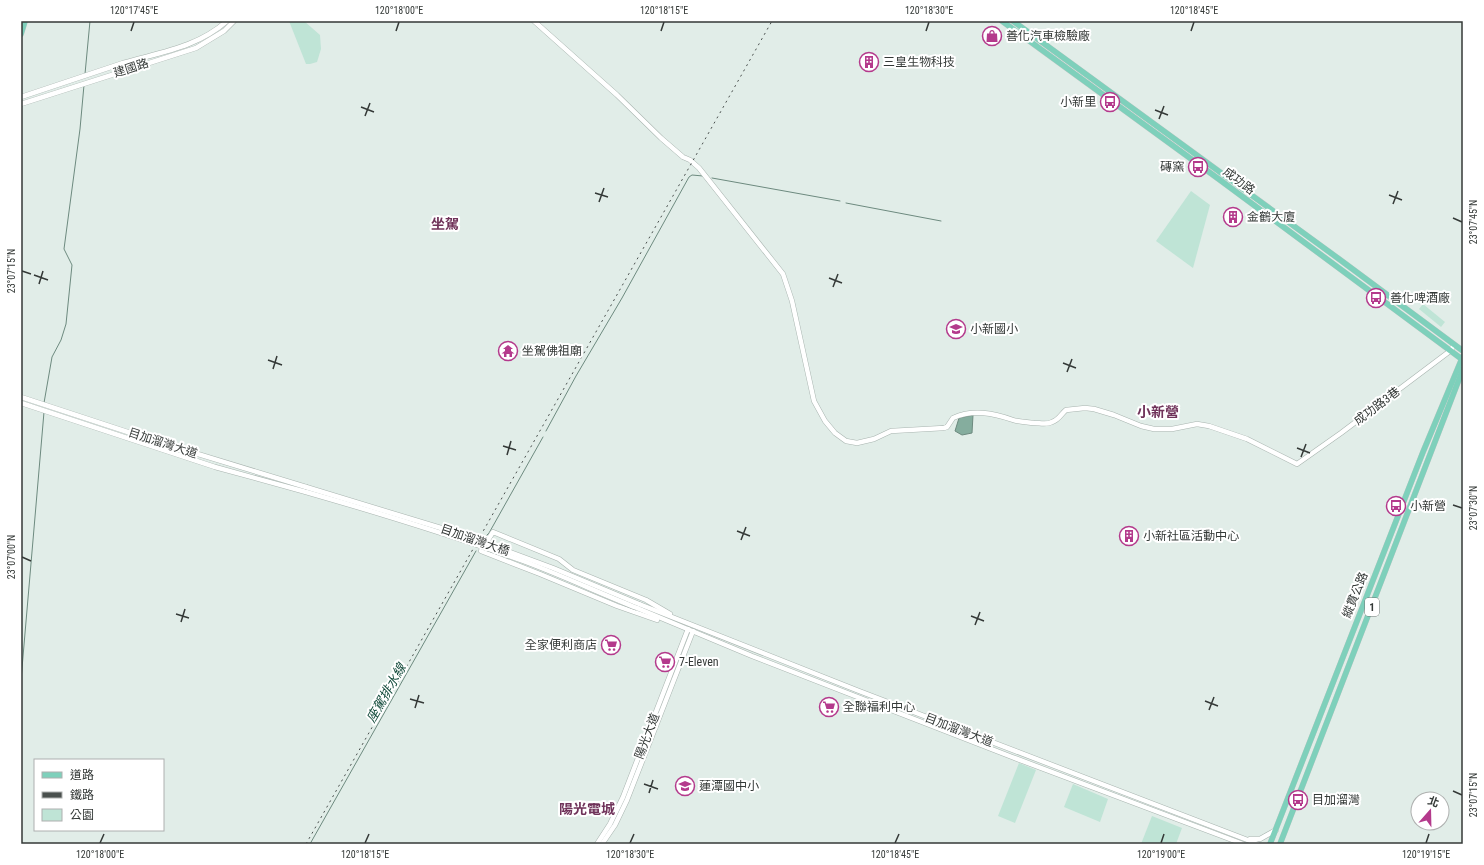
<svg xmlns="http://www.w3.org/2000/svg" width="1484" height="865" font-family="'Roboto Condensed','Noto Sans TC',sans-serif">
	<rect width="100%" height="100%" fill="#e1ede8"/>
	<g fill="#bfe4d6">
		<path d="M289,21H304L320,35L321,49L317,62L310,64H306Z"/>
		<path d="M1191,191L1210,205L1193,268L1156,241Z"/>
		<path d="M1423,304L1445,322L1441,327L1419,309Z"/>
		<path d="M1019,763L1036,770L1015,823L998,816Z"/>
		<path d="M1073,784L1108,799L1100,822L1064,807Z"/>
		<path d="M1152,816L1182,828L1176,844H1141Z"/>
	</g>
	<path fill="#85ad9e" stroke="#6d8a7f" d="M973,415L972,433L962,435L955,431L959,418Z"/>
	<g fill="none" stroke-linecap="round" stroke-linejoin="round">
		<g stroke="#6d8a7f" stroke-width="1">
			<path d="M85,74L90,21"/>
			<path d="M712,178L840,201"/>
			<path d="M846,203L941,221"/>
			<path d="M44,403L52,357L61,340L66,324L72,265L64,249L80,129L84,85"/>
			<path d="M546,431L576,376L622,298L689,177L692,175L703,176"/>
			<path d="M483,539L489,533L543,437"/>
			<path d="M21,680L44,412"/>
			<path d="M310,844L476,551"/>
		</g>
		<g stroke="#a8b4af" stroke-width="5.5">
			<g id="minor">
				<path d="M534,21L617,95L661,138L683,157L690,160L699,168L783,274L792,301L814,401L825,421L835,433L846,441L857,443L874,439L891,431L944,428L947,427L953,418C973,409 993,413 1013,420C1019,422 1027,422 1034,423C1040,423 1047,425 1052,422C1059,420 1061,414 1066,410L1085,408L1094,409L1114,415L1141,426L1154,429H1172L1197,424L1209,426L1247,439L1297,464L1341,433L1450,351L1454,345"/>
				<path d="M21,97C55,86 89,74 123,63C161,52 196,48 227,21"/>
				<path d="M21,104L196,48L224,31L234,21"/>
				<path d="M21,397L152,440L306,487"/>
				<path d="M21,403L215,467L306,492"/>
				<path d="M639,604L859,691L1258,844"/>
				<path d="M637,608L752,656L1012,757L1243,844"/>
				<path d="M657,620L617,606L540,574L481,551L493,532L559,559L573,570L646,600L670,614"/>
				<path d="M1250,839H1260L1276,830"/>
				<path d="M597,844L610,824L623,797L688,629"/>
				<path d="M602,844L615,825L627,800L693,631"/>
			</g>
		</g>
		<g stroke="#c6c8c7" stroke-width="6">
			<g id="major">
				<path d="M1002,21L1220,180L1463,360"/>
				<path d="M1013,21L1339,259L1463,351"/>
				<path d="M21,34L25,21"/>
				<path d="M1270,844L1423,452L1463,356"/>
				<path d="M1280,844C1340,685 1403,528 1463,369"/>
			</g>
		</g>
		<use href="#minor" stroke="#fff" stroke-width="4.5"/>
		<use href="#major" stroke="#7ed0bb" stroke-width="5.5"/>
		<path stroke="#4a504e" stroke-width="1" stroke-dasharray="2 4" stroke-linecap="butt" d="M306,844L772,21"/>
		<g stroke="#a8b4af" stroke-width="5.5" stroke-linecap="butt">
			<g id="minor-bridge">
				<path d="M306,487L464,535L553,568L639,604"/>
				<path d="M306,492C379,513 451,535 523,561C561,575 599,593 637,608"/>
			</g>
		</g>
		<use href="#minor-bridge" stroke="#fff" stroke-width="4.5"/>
	</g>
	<path fill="none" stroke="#343937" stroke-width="1.5" d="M131,31L134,22M396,31L399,22M661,31L664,22M926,31L929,22M1191,31L1194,22M361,107L374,112M1155,110L1168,115M365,116L370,103M1159,119L1164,106M595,193L608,197M1389,195L1402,200M599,202L604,188M1393,204L1398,191M1453,218L1462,222M22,271L31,274M34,275L48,280M829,278L842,283M39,284L43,271M833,287L838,274M268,360L282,365M1063,363L1076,368M273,369L277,356M1067,372L1072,359M503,446L516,450M1297,448L1310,453M507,455L511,441M1301,457L1306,444M1453,505L1462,508M737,531L750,536M741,540L746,527M22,557L31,561M176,614L189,618M971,616L984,621M181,622L185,609M975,625L980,612M410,699L424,703M1205,701L1218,706M415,708L419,695M1209,710L1214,697M644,784L658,789M1453,791L1462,795M649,793L653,780M100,843L104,834M365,843L369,834M630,843L634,834M895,843L899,834M1161,843L1164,834M1426,843L1429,834"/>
	<defs>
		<g id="shop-ring" transform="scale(1)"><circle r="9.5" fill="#fff" stroke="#b43a8c" stroke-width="1.5"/><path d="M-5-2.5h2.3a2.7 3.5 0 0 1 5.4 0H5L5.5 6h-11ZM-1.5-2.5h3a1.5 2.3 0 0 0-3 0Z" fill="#b43a8c"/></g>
		<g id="building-ring" transform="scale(1)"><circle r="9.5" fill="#fff" stroke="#b43a8c" stroke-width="1.5"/><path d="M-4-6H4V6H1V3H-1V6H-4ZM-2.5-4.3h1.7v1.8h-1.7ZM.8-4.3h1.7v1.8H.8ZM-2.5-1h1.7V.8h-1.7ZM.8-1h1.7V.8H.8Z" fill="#b43a8c"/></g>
		<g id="bus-ring" transform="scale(1)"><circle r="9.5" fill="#fff" stroke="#b43a8c" stroke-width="1.5"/><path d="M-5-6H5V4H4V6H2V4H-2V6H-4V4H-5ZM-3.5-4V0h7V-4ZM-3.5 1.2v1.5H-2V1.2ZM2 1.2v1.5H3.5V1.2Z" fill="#b43a8c"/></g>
		<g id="school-ring" transform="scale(1)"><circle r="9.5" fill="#fff" stroke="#b43a8c" stroke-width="1.5"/><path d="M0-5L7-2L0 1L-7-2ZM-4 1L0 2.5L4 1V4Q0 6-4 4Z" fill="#b43a8c"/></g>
		<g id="temple-ring" transform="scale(1)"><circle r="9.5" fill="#fff" stroke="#b43a8c" stroke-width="1.5"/><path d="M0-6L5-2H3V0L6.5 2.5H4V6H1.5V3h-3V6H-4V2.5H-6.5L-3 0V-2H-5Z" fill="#b43a8c"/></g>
		<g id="supermarket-ring" transform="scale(1)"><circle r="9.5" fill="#fff" stroke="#b43a8c" stroke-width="1.5"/><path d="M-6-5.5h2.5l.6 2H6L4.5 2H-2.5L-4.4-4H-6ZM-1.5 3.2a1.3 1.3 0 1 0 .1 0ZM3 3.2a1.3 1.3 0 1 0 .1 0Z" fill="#b43a8c"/></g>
	</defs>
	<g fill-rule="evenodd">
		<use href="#shop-ring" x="992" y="36"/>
		<use href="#building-ring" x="869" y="62"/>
		<use href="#bus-ring" x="1110" y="102"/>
		<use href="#bus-ring" x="1198" y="167"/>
		<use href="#building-ring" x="1233" y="217"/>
		<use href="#bus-ring" x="1376" y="298"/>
		<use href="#school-ring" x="956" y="329"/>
		<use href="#temple-ring" x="508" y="351"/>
		<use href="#bus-ring" x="1396" y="506"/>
		<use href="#building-ring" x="1129" y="536"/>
		<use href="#supermarket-ring" x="611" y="645"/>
		<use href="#supermarket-ring" x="665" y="662"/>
		<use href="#supermarket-ring" x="829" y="707"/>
		<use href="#school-ring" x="685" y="786"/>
		<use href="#bus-ring" x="1298" y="800"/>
	</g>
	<g text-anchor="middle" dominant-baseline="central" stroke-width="4" stroke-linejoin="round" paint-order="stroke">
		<rect fill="#fff" stroke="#717473" stroke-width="1" x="1365" y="598" width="14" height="18" rx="3"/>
		<g font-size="11" font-weight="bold" fill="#343937">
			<text x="1372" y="607">1</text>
		</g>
		<g font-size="12" fill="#343937" stroke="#fff" text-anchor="start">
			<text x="1006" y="36">善化汽車檢驗廠</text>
			<text x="883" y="62">三皇生物科技</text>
			<text x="1096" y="102" text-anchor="end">小新里</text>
			<text x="1184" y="167" text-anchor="end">磚窯</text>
			<text x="1247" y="217">金鶴大廈</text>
			<text x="1390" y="298">善化啤酒廠</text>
			<text x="970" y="329">小新國小</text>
			<text x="522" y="351">坐駕佛祖廟</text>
			<text x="1410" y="506">小新營</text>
			<text x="1143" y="536">小新社區活動中心</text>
			<text x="597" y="645" text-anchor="end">全家便利商店</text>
			<text x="679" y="662">7-Eleven</text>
			<text x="843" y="707">全聯福利中心</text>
			<text x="699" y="786">蓮潭國中小</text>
			<text x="1312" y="800">目加溜灣</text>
		</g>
		<g font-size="12" fill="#343937" stroke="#fff">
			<text transform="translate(131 68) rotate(-18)">建國路</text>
			<text transform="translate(1239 181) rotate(37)">成功路</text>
			<text transform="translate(1377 406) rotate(-37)">成功路3巷</text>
			<text transform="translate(163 443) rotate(18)">目加溜灣大道</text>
			<text transform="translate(475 540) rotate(19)">目加溜灣大橋</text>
			<text transform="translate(1355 595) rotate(-68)">縱貫公路</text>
			<text transform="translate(959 730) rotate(21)">目加溜灣大道</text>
			<text transform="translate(647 736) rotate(-69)">陽光大道</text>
		</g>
		<g font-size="13" font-style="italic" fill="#0f4838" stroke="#fff">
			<text transform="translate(386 693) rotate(-60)">座駕排水線</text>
		</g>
		<g font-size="14" font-weight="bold" fill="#70335a" stroke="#fff">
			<text x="445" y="224">坐駕</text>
			<text x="1158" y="412">小新營</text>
			<text x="587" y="809">陽光電城</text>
		</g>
	</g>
	<rect width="1484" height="865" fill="none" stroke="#ffffff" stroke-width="44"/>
	<rect x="34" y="759" width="130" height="72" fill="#ffffff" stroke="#aeb0af"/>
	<rect x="42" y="772" width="20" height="6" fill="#7ed0bb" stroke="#aeb0af"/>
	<text x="70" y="779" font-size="12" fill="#343937">道路</text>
	<rect x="42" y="792" width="20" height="6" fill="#4a504e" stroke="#aeb0af"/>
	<text x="70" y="799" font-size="12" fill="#343937">鐵路</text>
	<rect x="42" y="809" width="20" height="12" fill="#bfe4d6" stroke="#aeb0af"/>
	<text x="70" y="819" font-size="12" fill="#343937">公園</text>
	<g transform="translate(1430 811) rotate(20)"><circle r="19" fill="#ffffff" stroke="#aeb0af"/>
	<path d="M0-3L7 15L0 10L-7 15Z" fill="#b43a8c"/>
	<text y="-6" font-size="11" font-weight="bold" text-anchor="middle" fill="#343937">北</text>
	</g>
	<rect x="22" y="22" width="1440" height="821" fill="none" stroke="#343937" stroke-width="1.5"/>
	<g font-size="10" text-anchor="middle" fill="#343937">
		<text x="134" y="14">120°17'45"E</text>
		<text x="399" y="14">120°18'00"E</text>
		<text x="664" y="14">120°18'15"E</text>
		<text x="929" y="14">120°18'30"E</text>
		<text x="1194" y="14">120°18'45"E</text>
		<text transform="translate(1473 222) rotate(-90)" y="4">23°07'45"N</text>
		<text transform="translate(11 271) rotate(-90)" y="4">23°07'15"N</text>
		<text transform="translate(1473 508) rotate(-90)" y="4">23°07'30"N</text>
		<text transform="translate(11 557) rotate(-90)" y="4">23°07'00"N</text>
		<text transform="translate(1473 795) rotate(-90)" y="4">23°07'15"N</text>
		<text x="100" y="858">120°18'00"E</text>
		<text x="365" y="858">120°18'15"E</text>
		<text x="630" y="858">120°18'30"E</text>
		<text x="895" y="858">120°18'45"E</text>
		<text x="1161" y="858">120°19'00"E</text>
		<text x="1426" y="858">120°19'15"E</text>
	</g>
</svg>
